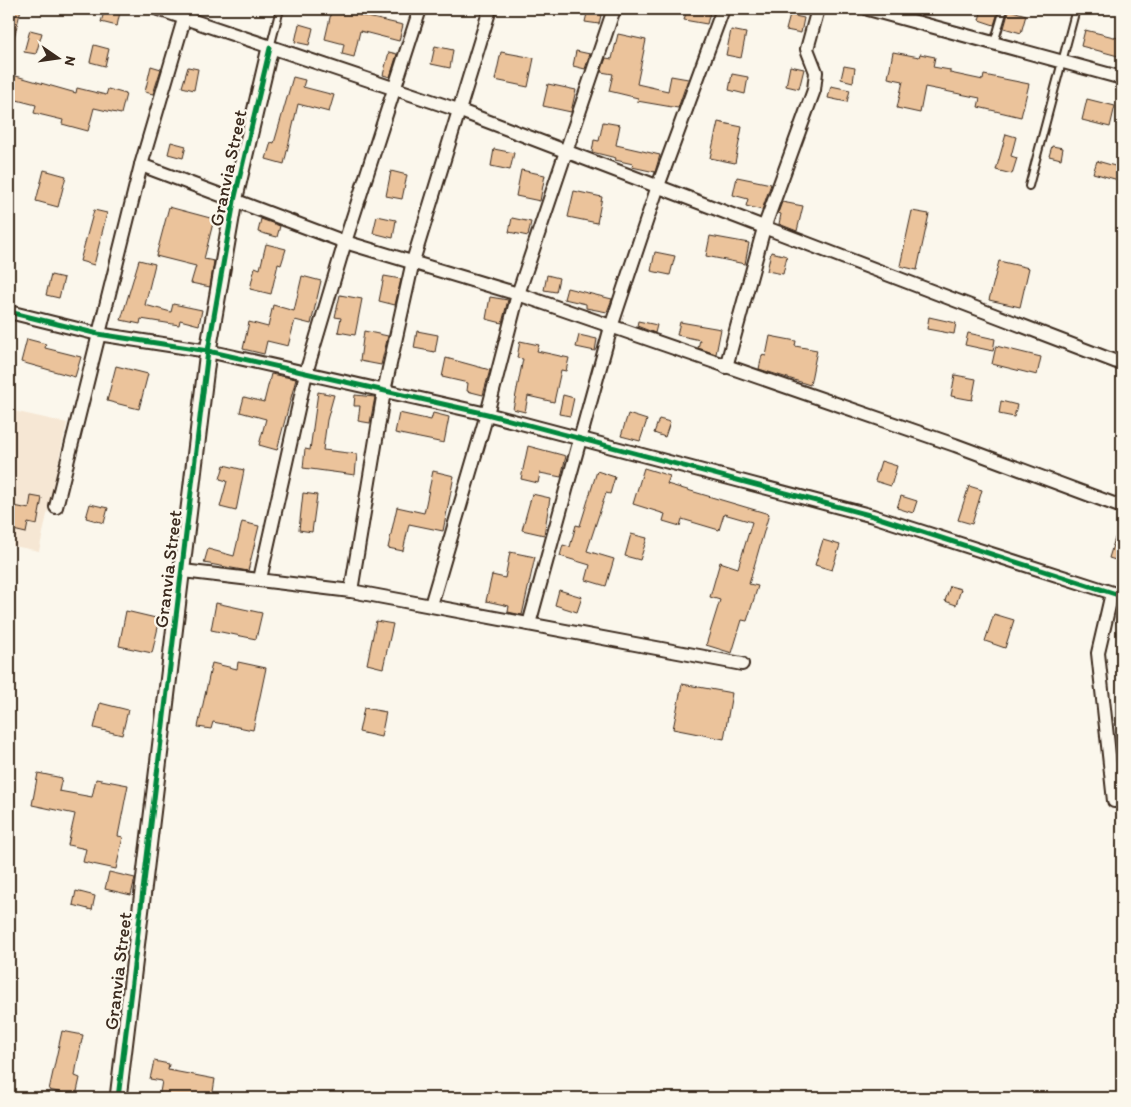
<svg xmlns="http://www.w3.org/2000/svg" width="1131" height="1107" font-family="Itim,sans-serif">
	<rect width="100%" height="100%" fill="#fbf7ec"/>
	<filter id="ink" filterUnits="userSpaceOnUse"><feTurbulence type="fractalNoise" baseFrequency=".02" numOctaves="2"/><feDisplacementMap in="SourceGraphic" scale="10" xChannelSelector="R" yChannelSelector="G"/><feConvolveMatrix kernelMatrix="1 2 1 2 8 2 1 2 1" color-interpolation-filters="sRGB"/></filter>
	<g filter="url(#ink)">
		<path fill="#f6e7d4" d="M9,410L67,423L39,551L9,545Z"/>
		<g fill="#ebc39b" stroke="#3b2a1e">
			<path d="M9,9H21L13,42L9,41Z"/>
			<path d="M105,9L120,12L117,26L101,22Z"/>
			<path d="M332,9L403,25L399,41L360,31L354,57L342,54L344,44L325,39Z"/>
			<path d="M588,9L602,11L599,24L585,22Z"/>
			<path d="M687,9L710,12L707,24L684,20Z"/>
			<path d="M982,9H999L994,25L979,20Z"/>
			<path d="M1009,10L1026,15L1021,33L1004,28Z"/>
			<path d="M790,15L804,18L801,33L786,30Z"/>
			<path d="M299,24L313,28L309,45L295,42Z"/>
			<path d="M30,30L42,33L36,54L24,52Z"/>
			<path d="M731,30L746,33L741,58L726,55Z"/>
			<path d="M1085,30L1122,39L1118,56L1081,46Z"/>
			<path d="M618,34L646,40L637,84L668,91L671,76L688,79L678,108L637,101L638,98L609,91L613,74L601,72L606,58L612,59Z"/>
			<path d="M94,45L109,49L105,66L90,62Z"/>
			<path d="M435,46L453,50L450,68L431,64Z"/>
			<path d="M576,51L590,54L585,69L573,66Z"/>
			<path d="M389,52L397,54L390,77L383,75Z"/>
			<path d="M501,52L534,58L528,87L495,80Z"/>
			<path d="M893,52L919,57L920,54L935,57L933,67L950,70V73L983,80L984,75L1029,84L1021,117L978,107L980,98L925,87L920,113L897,108L903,81L888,78Z"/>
			<path d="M151,66L161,69L153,94L145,92Z"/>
			<path d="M790,66L804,69L799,89L786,86Z"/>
			<path d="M844,66L855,68L853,82L841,79Z"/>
			<path d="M188,67L198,69L194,90L182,87Z"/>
			<path d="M9,74L76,93L77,88L106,95L108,89L126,94L121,114L94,108L88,131L62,124L63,120L34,113L36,105L9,98Z"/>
			<path d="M732,74L748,77L745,94L729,90Z"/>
			<path d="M293,77L305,80L303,87L334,95L329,112L298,104L284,164L266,159L271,142L274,143Z"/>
			<path d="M548,84L576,90L571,112L543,106Z"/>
			<path d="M831,86L850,90L847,102L828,98Z"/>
			<path d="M1087,99L1115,106L1110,127L1082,120Z"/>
			<path d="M603,122L620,125L616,145L660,155L655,172L632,167L633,164L615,160L616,158L592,152L594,140L599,141Z"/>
			<path d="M718,122L742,127L735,163L710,158Z"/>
			<path d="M1006,134L1016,137L1011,156L1017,158L1012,174L996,170Z"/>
			<path d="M171,142L186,146L183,158L168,154Z"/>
			<path d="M1052,146L1063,148L1061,159L1049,156Z"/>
			<path d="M494,149L514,153L510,170L491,166Z"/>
			<path d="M1097,161L1122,168V181L1093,173Z"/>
			<path d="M44,170L66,176L58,207L36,201Z"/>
			<path d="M521,170L545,175L540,201L516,196Z"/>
			<path d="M391,171L407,175L402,199L386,196Z"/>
			<path d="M737,177L771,184L762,210L746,206L748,199L733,195Z"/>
			<path d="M574,191L602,197L597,223L568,217Z"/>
			<path d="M782,202L803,206L797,231L779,224L781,214L778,213Z"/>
			<path d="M169,207L214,219L204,259L214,261L210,287L191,283L196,266L156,256Z"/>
			<path d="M94,210L107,213L94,265L80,261Z"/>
			<path d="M912,211L929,214L917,270L900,266Z"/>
			<path d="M377,216L396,220L393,238L373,233Z"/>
			<path d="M512,218L531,222L528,236L509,232Z"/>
			<path d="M261,219L280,226L277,237L258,232Z"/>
			<path d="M710,236L749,243L745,264L706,256Z"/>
			<path d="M266,244L286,249L281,265L278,264L271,294L250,289L255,267L260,269Z"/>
			<path d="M655,252L675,256L670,275L651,271Z"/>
			<path d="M771,252L787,256L783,274L767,271Z"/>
			<path d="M139,260L155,264L145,305L171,312L173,304L202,310L199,325L180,320L179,325L141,319L140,324L121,320Z"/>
			<path d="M999,261L1029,268L1020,307L989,300Z"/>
			<path d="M51,275L64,278L59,298L46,295Z"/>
			<path d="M547,275L559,278L556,292L544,290Z"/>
			<path d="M302,276L321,281L311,324L295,320L288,346L267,341L264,354L243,349L249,322L268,327L273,305L294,311Z"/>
			<path d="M384,276L401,279L395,305L379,301Z"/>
			<path d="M567,288L612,299L607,312L586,308V304L564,299Z"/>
			<path d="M340,295L362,299L355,335L338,332L341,318L335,317Z"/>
			<path d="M490,297L508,300L502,323L486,319Z"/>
			<path d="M929,317L956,323L954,334L927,329Z"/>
			<path d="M638,321L657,325L655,333L637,326Z"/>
			<path d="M680,322L721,329L716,354L698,348L700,340L677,335Z"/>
			<path d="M364,331L388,336L381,365L360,361Z"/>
			<path d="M417,331L438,335L435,352L414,348Z"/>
			<path d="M968,333L995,339L993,351L965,345Z"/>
			<path d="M579,335L597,339L595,351L576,347Z"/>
			<path d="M770,336L796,341L795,346L817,350L810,385L759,369L762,355L766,356Z"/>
			<path d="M27,339L46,344L45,348L81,357L75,377L21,362Z"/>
			<path d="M520,341L539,345L537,351L569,358L566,371L561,370L554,402L528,396L525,412L513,409L523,359L517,358Z"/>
			<path d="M996,346L1041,357L1037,375L992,364Z"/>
			<path d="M446,358L490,370L483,395L467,391L468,383L442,377Z"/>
			<path d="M116,366L148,374L139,409L107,401Z"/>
			<path d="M271,374L296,379L277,450L259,445L266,419L240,412L244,397L264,402Z"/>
			<path d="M955,375L976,379L972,400L951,396Z"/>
			<path d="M318,392L334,395L327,420L323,450L357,454L355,475L303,468L305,449L310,450Z"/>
			<path d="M355,395L375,397L370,423L358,421L360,406H354Z"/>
			<path d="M563,395L574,398L570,416L559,414Z"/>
			<path d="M1001,401L1017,405L1014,417L999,414Z"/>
			<path d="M399,413L431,420L433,413L449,417L444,443L395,433Z"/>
			<path d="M628,414L647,420L640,441L621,436Z"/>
			<path d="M659,419L670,422L665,437L654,433Z"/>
			<path d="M528,446L566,456L561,477L540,473L538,483L521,479Z"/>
			<path d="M881,461L897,466L891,486L875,481Z"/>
			<path d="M224,465L244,470L236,511L220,507L227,481L220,479Z"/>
			<path d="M644,468L670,476L667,484L769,514L749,584L758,586L747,621L742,620L732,653L706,645L720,600L710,597L720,562L738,568L752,522L724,514L719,530L682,519L680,526L663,521L665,514L633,504Z"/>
			<path d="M433,471L454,476L443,531L409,524L403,551L388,548L397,507L424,513Z"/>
			<path d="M597,471L615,477L610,494L606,493L587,551L614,559L606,586L586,580L590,565L560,556L563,545L570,547L576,525L580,526Z"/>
			<path d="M969,486L982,490L972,524L958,520Z"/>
			<path d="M303,493L317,495L312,532L299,530Z"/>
			<path d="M532,494L550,498L544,535L522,530Z"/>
			<path d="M31,496L42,498L37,525L28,523L26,533L9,529V505L29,509Z"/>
			<path d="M901,496L917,501L913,513L897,508Z"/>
			<path d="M90,504L108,508L104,523L86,518Z"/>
			<path d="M242,522L259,526L248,571L204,563L208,549L234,556Z"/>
			<path d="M1119,525H1122V562L1109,558Z"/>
			<path d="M631,534L647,538L640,560L625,556Z"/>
			<path d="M823,540L840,545L832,570L815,565Z"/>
			<path d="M510,552L535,557L522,615L508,612L509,606L486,601L492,575L505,578Z"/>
			<path d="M950,586L961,589L956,605L945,601Z"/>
			<path d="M559,590L582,597L577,612L555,605Z"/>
			<path d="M216,603L262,613L256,639L211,630Z"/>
			<path d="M126,611L160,619L152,653L119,646Z"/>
			<path d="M994,614L1014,620L1005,648L985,641Z"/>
			<path d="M376,621L393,624L383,668L367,664Z"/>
			<path d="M238,662L266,668L253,730L213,722L211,729L198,727L212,663L237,669Z"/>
			<path d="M682,684L732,693L724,739L673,729Z"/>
			<path d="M100,703L128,710L122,735L94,728Z"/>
			<path d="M364,708L386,712L381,737L359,732Z"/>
			<path d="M38,773L62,778L59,791L92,797L96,779L128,785L118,836L123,837L116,869L83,862L86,849L68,845L75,814L32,805Z"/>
			<path d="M109,872L135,878L131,895L105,889Z"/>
			<path d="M76,891L95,896L92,910L73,905Z"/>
			<path d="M62,1031L83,1035L77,1063L75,1076L80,1078L76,1096L49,1090Z"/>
			<path d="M154,1061L169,1064L168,1070L215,1079L212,1098H159L162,1081L150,1079Z"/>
		</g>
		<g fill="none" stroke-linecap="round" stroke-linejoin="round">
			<g stroke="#3b2a1e" stroke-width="10">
				<g id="service">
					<path d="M994,43L1004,9"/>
					<path d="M270,48L280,9"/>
					<path d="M1029,186L1076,9"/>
				</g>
			</g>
			<g stroke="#3b2a1e" stroke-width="16">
				<g id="minor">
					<path d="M158,9L458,110L1122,364"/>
					<path d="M868,9L1122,78"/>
					<path d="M141,165L345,242L518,294L955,445L1122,507"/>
					<path d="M9,312L98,334L208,351L487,414L873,516L1122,596"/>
					<path d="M726,367L764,228L814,90L816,72L807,49L818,9"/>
					<path d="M56,507L141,165L187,9"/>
					<path d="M183,571L351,591L742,664"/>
					<path d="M260,579L306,373L345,242L420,9"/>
					<path d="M351,591L384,391L413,261L490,9"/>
					<path d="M1112,593L1098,653L1114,801"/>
					<path d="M431,605L487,414L518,294L614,9"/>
					<path d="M529,624L611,327L658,186L723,9"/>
				</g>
			</g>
			<g stroke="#3b2a1e" stroke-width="19">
				<path id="tertiary" d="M118,1098L208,351L234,201L270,48"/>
			</g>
			<use href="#service" stroke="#fbf7ec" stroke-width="6"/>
			<use href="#minor" stroke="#fbf7ec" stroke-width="12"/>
			<use href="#tertiary" stroke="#fbf7ec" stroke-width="15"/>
			<g stroke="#fbf7ec" stroke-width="8">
				<g id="cycleway">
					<path d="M9,312L98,334L208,351L487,414L873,516L1122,596"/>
					<path d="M118,1098L208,351L234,201L270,48"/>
				</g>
			</g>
			<use href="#cycleway" stroke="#00873e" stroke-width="5"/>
		</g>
	</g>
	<g text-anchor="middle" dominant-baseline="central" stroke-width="4.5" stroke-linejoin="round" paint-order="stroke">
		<g font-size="19" fill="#3b2a1e" stroke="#fbf7ec">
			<text transform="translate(228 168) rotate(-78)">Granvia Street</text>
			<text transform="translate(168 569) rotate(-83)">Granvia Street</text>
			<text transform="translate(118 971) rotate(-83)">Granvia Street</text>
		</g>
	</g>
	<rect width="1131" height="1107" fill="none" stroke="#fbf7ec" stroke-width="30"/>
	<rect x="15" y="15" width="1101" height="1077" fill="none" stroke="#3b2a1e" stroke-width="2" filter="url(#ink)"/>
	<g transform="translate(58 58) rotate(103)" stroke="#fbf7ec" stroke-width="4" paint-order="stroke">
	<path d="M0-4L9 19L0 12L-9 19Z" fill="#3b2a1e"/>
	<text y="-8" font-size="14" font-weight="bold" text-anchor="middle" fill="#3b2a1e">N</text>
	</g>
</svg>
